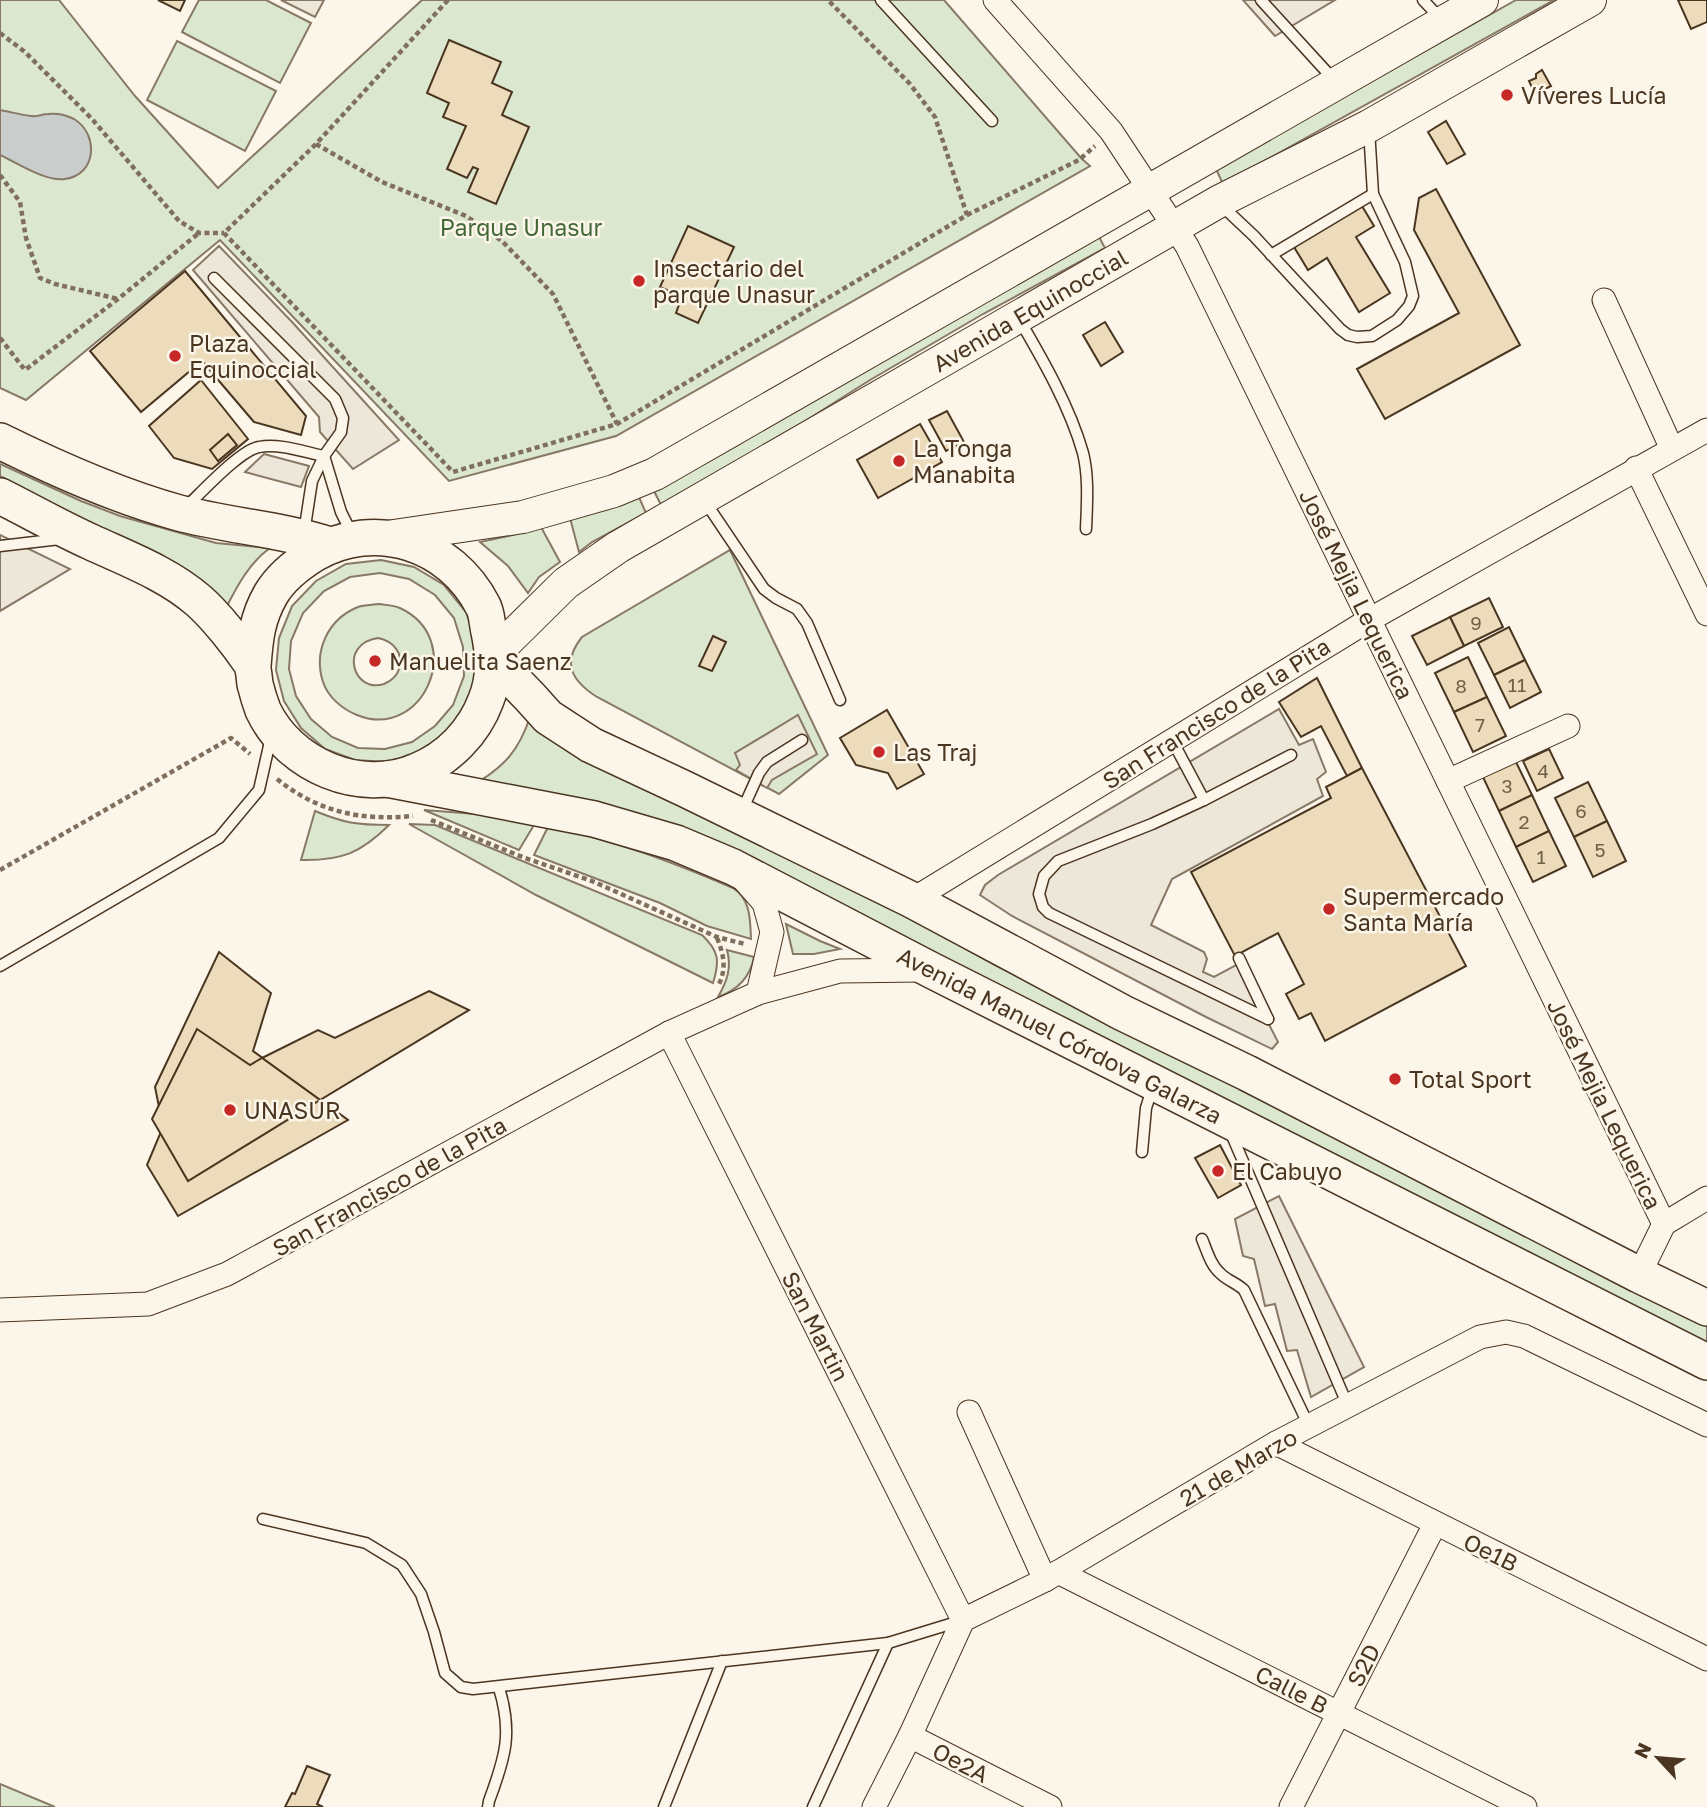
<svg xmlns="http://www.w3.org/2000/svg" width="1707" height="1807" font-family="'Golos Text',sans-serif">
	<rect width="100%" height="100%" fill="#fbf6e9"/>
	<g fill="#dce7d0" stroke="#887966" stroke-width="2" fill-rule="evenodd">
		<path d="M0,0H59L135,96L218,188L422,0H944L1081,158L1090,166L616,436L449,481L220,240L26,400L0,388Z"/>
		<path d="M199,0H266L311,23L280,83L182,32Z"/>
		<path d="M1516,0H1554L1223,184L1216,169Z"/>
		<path d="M177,41L276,91L245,151L147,100Z"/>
		<path d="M1098,235L1105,248L983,314L870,380L802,423L661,505L653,489C727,456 793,411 861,369C939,322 1019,279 1098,235Z"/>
		<path d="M0,464L81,501L120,516L216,543L270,548C250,562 237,586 226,608L110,534L0,476Z"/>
		<path d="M638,495L646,513L592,542L579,552L570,518Z"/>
		<path d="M541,527L560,562L539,577L528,593L508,566L480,542L513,535Z"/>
		<path d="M730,550L828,755L779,794L597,697C572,681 561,663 582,637Z"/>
		<path d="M381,560L414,567L444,585L466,612L477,644L476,679L465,711L445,736L418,754L387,762L355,760L325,749L301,728L284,701L276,670L279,638L292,606L316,581L346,564ZM380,573L409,579L435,595L454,618L463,647L464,676L453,705L435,726L412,742L385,749L358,748L332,737L311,719L296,696L289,669L291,641L303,613L324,591L350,577Z"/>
		<path d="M379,604C386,605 394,605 400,608C468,640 423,742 357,715C342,709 328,697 323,682C313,651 328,619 358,607C364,605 372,605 379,604ZM378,638C393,641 404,653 399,669C397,676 391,681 384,684C353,694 338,644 378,638Z"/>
		<path d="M530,717L911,918L995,965L1707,1325V1348L898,937L475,784C505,766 519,750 530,717Z"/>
		<path d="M424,810L489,815L534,825L519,850Z"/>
		<path d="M315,811C344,823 357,825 389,825C361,853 341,861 301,860Z"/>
		<path d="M409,824L435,825L702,935C719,951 720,961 713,983L536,895Z"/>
		<path d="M548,827C615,840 670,861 733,888C751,900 750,919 751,939L707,926L660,903L534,855Z"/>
		<path d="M786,924L820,941L840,949L814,954H793Z"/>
		<path d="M727,950L754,957C750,978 738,990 718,997C727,981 732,968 727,950Z"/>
		<path d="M0,1784L55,1807H0Z"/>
	</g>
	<g fill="#ede7d9" stroke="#887966" stroke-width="2">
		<path d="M281,0H324L315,17Z"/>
		<path d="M1243,0H1335L1275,36Z"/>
		<path d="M219,246L293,323L399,440L353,469L320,432L319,417L193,270Z"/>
		<path d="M264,454L309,466L301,487L245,472Z"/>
		<path d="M0,535L70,569L0,611Z"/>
		<path d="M1279,709L1299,745L1313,739L1326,772L1317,779L1323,796L1172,879L1151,925L1204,952L1207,959L1203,972L1214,977L1238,964L1278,1042L1272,1049L1206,1017L1012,916L980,895L985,885L998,875Z"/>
		<path d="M798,715L817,754L772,780L767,788L736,770L740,765L735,753Z"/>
		<path d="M1279,1196L1364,1367L1311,1397L1297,1350L1287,1351L1275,1304L1265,1306L1254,1259L1243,1256L1235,1219Z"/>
	</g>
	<path fill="#c9cecd" stroke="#887966" stroke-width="2" d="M0,110C11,112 21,115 32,116C37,117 42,114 48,114C56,113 66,115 74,119C99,134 97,175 65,179C46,182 17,163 0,155Z"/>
	<g fill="#ecdcbc" stroke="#4a3520" stroke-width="2">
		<path d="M158,0H185L180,11Z"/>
		<path d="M1678,0H1707V22L1691,29Z"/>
		<path d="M449,40L501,62L492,83L512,92L502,115L529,127L496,204L468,192L478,169L473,167L467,178L447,169L466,126L443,117L449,103L427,93Z"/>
		<path d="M1542,70L1551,86L1535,94L1529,81L1536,78V74Z"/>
		<path d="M1446,121L1465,154L1447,164L1428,132Z"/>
		<path d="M1436,189L1520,345L1385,419L1357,369L1459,313L1414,230L1419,198Z"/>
		<path d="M1362,206L1374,226L1356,237L1390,293L1359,312L1327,258L1308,270L1294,247Z"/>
		<path d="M688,226L734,247L698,323L676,313L680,302L669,296L671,292L660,287Z"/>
		<path d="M185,271L306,416L301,435L254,422L202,361L141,412L90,351Z"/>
		<path d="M1105,322L1123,352L1101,366L1083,335Z"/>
		<path d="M201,380L248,439L212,469L174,458L149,426Z"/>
		<path d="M947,411L964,442L946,451L929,420Z"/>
		<path d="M920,424L942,462L878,498L857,460Z"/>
		<path d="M228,434L237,445L218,461L210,450Z"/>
		<path d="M1489,598L1503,627L1464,646L1450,617Z"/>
		<path d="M1450,617L1464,646L1427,665L1412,636Z"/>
		<path d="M1509,627L1525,660L1494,675L1478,643Z"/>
		<path d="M713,636L726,642L712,671L699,666Z"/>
		<path d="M1468,657L1487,697L1454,712L1435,673Z"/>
		<path d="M1525,660L1541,692L1510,708L1494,675Z"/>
		<path d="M1317,678L1362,768L1347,776L1321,726L1301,737L1279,702Z"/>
		<path d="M1487,697L1506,736L1473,752L1454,712Z"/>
		<path d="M887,710L924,774L897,789L888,773L856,765L840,738Z"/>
		<path d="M1549,749L1563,778L1537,791L1523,761Z"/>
		<path d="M1515,760L1532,795L1499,811L1482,775Z"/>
		<path d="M1362,768L1466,966L1325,1041L1311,1013L1299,1019L1286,994L1304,984L1278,933L1235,956L1191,872L1331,798L1326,787Z"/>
		<path d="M1588,782L1607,821L1574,837L1555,798Z"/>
		<path d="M1532,795L1549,831L1516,847L1499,811Z"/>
		<path d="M1607,821L1626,861L1593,877L1574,837Z"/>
		<path d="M1549,831L1566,866L1533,882L1516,847Z"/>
		<path d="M219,952L271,993L253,1051L348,1120L178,1216L147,1165L163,1127L155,1087Z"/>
		<path d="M429,991L469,1010L320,1100L262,1058L318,1030L335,1038Z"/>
		<path d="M197,1029L250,1065L262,1058L320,1100L188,1181L152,1119Z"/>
		<path d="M1220,1145L1241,1185L1218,1198L1195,1158Z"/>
		<path d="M307,1766L330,1775L317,1804L323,1807H285L292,1793L295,1794Z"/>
	</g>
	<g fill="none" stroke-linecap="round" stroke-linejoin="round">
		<g stroke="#4a3520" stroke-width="13">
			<g id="service">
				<path d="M881,0L992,121"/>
				<path d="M1261,0L1335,81"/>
				<path d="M1423,0L1442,20"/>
				<path d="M1220,204L1254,236L1340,329L1348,335L1357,337L1372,336L1397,320L1409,306L1413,296L1405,262L1373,194L1369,129"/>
				<path d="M1271,255L1373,194"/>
				<path d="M214,278L335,399L343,418L341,432L324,456L312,481L304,533"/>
				<path d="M1019,319C1043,360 1070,407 1083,453C1089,477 1087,504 1086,529"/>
				<path d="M324,456L341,512L353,536"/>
				<path d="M704,500L764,589L776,598L797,609L807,623L840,700"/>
				<path d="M186,507C201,493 240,450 259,447C279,443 304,452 324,456"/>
				<path d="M0,546L60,539"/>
				<path d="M1172,740L1204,800"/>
				<path d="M741,813L759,773L767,762L802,740"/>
				<path d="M1239,958L1268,1019"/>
				<path d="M0,966L219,838L259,790L271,737"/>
				<path d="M1268,1019L1049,913L1043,907L1039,894L1044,876L1058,861L1152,824L1204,800L1291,755"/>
				<path d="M1230,1131L1348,1406"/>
				<path d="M1142,1152L1146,1108L1152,1089"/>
				<path d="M1202,1239C1207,1251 1211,1266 1221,1274C1228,1281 1237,1283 1244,1290L1309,1426"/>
				<path d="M263,1519L366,1543L402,1565L421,1594L434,1632L445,1673L461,1687L473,1689L888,1643L960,1621"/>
				<path d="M488,1807L489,1801C505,1758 513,1733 499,1688"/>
				<path d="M664,1807L722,1661"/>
				<path d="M813,1807L888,1643"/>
			</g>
		</g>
		<g stroke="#4a3520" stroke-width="25">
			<g id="minor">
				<path d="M995,0L1111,131L1187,246L1664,1224"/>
				<path d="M1604,300L1672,449"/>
				<path d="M1636,468L1707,614"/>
				<path d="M1448,781L1568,726"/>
				<path d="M744,880L764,903L772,932L758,993"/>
				<path d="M912,900L1369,620L1707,430"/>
				<path d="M669,1033L963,1620"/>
				<path d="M1639,1275L1664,1224L1707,1198"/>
				<path d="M0,1310L148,1304L227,1274L669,1033L758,993L840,971L923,970"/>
				<path d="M969,1412L1045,1580"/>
				<path d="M1276,1443L1707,1659"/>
				<path d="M1058,1572L1525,1807"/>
				<path d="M910,1736L1050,1807"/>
				<path d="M874,1807L910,1736L963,1620L1045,1580L1276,1443L1480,1337L1506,1332L1524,1336L1707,1425"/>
				<path d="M1291,1807L1435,1524"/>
			</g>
		</g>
		<g stroke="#4a3520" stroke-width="34">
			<g id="secondary">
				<path d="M387,537L523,517L614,491L655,474L1482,0"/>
				<path d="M494,654L566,583L618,547L1218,202L1369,126L1590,0"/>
			</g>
		</g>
		<g stroke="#4a3520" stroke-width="38">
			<g id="primary">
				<path d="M0,441C57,469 117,496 179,513C229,526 281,529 330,545"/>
				<path d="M0,496C30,511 60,528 91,542C128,559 168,574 199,601C216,616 238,644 251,663C254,669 254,677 255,684C257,692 260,702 263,710C289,765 360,796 417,771C449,758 474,732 486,700C495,677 494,656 489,632C487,624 487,613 483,606C451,543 375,518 314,554C298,564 281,577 271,594C257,618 255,639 253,666"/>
				<path d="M494,660L530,697L548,717L591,745L685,789L912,900L1123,1013L1247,1073L1639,1275L1707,1308"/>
				<path d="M387,779L594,819L676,843L733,867L931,970L1707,1362"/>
			</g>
		</g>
		<g stroke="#7f6f5c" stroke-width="4.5" stroke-dasharray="5 3.5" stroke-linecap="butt">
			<path d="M448,0L316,144L224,233L453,472L617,424L967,215L935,117L910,84L828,0"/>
			<path d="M0,33L25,52L92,119L179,221L199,233H224"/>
			<path d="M316,144L382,182L466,216L502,241L553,294L617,424"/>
			<path d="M0,175L20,202L26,238L40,278L55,284L118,299"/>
			<path d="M967,215L1079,160L1095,146"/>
			<path d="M0,338L25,370L118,299L199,233"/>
			<path d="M277,779C318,812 361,821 413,816"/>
			<path d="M431,820L525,858L592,881L717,937L745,944"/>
			<path d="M0,870L231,738L250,754"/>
			<path d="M717,938C724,955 727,969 718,986"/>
		</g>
		<use href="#service" stroke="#fbf6e9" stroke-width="10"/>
		<use href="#minor" stroke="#fbf6e9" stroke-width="23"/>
		<use href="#secondary" stroke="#fbf6e9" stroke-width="32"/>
		<use href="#primary" stroke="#fbf6e9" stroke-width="35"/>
	</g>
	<g fill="#c62828" stroke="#fbf6e9" stroke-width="2.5">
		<circle cx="1507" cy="95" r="7"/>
		<circle cx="639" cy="281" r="7"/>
		<circle cx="175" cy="356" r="7"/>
		<circle cx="899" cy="461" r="7"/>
		<circle cx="375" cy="661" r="7"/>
		<circle cx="879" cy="752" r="7"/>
		<circle cx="1329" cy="909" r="7"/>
		<circle cx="1395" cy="1079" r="7"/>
		<circle cx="230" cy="1110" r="7"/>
		<circle cx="1218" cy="1171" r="7"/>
	</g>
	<g text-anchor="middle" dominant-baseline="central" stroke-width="5" stroke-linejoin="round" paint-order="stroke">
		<g font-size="19" fill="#725f47">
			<text x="1476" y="622">9</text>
			<text x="1517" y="684">11</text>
			<text x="1461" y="685">8</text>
			<text x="1480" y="724">7</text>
			<text x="1543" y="770">4</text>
			<text x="1507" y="785">3</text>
			<text x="1581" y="810">6</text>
			<text x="1524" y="821">2</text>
			<text x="1600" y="849">5</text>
			<text x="1541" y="856">1</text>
		</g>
		<g font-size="23" fill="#4a3520" stroke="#fbf6e9" text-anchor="start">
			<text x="1521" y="95">Víveres Lucía</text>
			<text x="653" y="268">Insectario del<tspan x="653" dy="26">parque Unasur</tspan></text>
			<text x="189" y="343">Plaza<tspan x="189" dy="26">Equinoccial</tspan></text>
			<text x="913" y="448">La Tonga<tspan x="913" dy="26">Manabita</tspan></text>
			<text x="389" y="661">Manuelita Saenz</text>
			<text x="893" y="752">Las Traj</text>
			<text x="1343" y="896">Supermercado<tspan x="1343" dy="26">Santa María</tspan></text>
			<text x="1409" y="1079">Total Sport</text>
			<text x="244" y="1110">UNASUR</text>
			<text x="1232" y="1171">El Cabuyo</text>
		</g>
		<g font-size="23" fill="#436837" stroke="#fbf6e9">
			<text x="521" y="227">Parque Unasur</text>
		</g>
		<g font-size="23" fill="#4a3520" stroke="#fbf6e9">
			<text transform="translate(1030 310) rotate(-30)">Avenida Equinoccial</text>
			<text transform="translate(1357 594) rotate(64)">José Mejia Lequerica</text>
			<text transform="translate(1216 713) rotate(-32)">San Francisco de la Pita</text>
			<text transform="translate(1060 1035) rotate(27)">Avenida Manuel Córdova Galarza</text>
			<text transform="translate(1605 1104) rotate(64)">José Mejia Lequerica</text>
			<text transform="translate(389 1186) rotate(-29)">San Francisco de la Pita</text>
			<text transform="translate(816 1326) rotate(63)">San Martin</text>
			<text transform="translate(1238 1467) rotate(-30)">21 de Marzo</text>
			<text transform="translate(1491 1552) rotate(26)">Oe1B</text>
			<text transform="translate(1363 1665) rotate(-63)">S2D</text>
			<text transform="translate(1292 1689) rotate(27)">Calle B</text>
			<text transform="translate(961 1762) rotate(27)">Oe2A</text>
		</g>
	</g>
	<g transform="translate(1658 1758) rotate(296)" stroke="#fbf6e9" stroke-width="5" paint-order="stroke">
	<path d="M0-5L12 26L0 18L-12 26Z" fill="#4a3520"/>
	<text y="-10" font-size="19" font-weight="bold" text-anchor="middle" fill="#4a3520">N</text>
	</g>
</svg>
